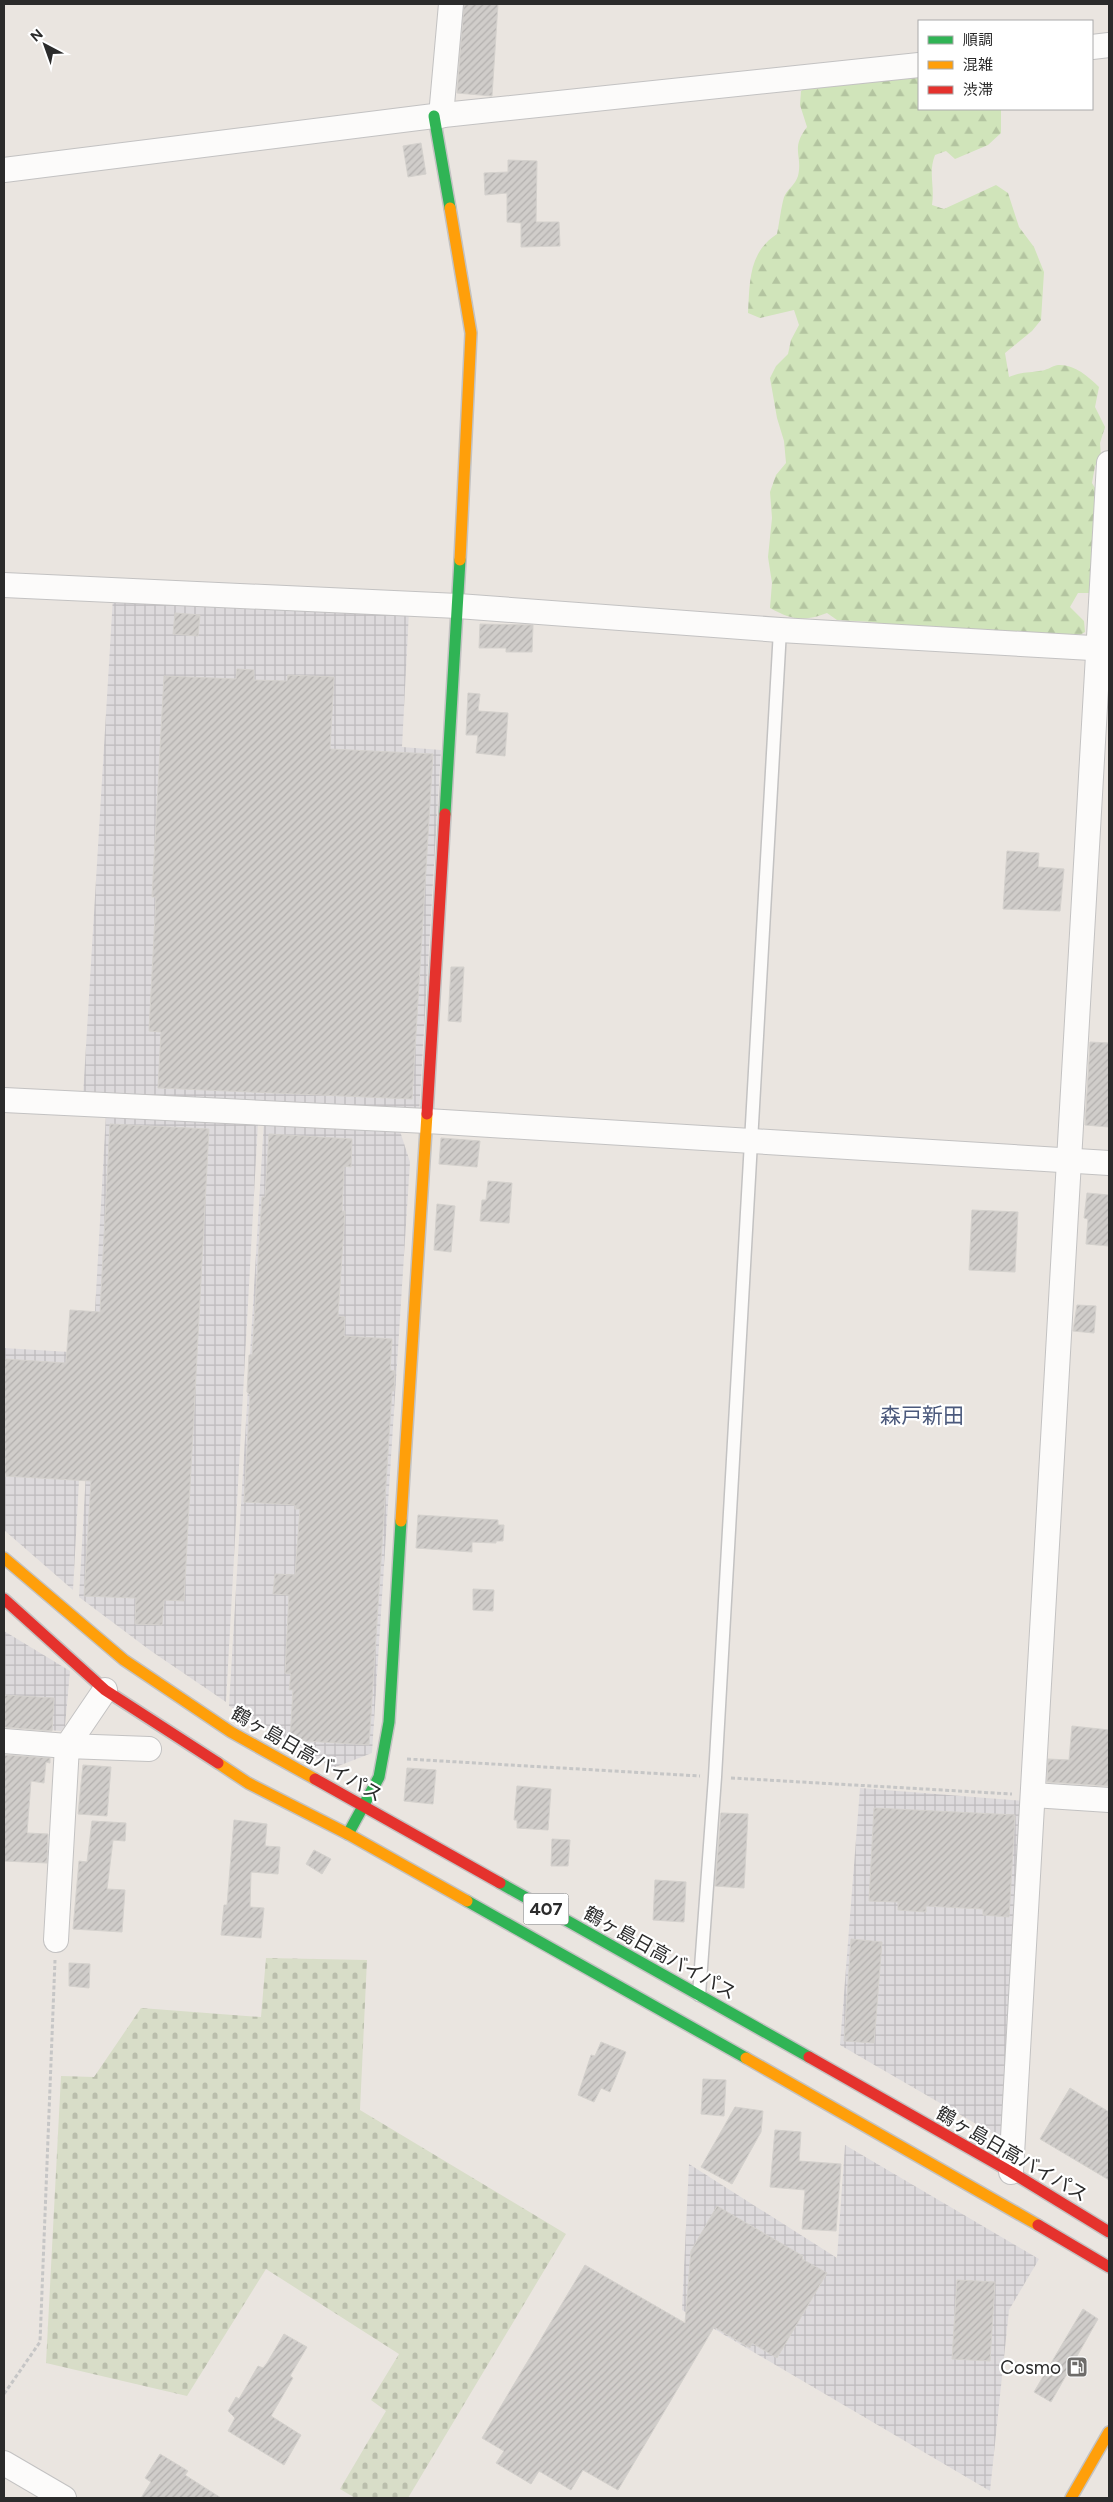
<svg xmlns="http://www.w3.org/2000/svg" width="1113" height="2502" font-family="Figtree,'Noto Sans JP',sans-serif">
	<defs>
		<pattern id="industrial-grid" width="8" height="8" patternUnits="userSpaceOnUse" patternTransform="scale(1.25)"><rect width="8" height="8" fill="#dddadc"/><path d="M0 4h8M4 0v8" fill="none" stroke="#bebbbd"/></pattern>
		<pattern id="forest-firs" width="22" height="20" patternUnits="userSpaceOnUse" patternTransform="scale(1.25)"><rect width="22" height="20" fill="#d0e4ba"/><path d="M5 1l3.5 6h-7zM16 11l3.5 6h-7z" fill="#b3c4a0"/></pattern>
		<pattern id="cemetery-stones" width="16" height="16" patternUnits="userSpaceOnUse" patternTransform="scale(1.25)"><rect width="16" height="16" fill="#d8ddc8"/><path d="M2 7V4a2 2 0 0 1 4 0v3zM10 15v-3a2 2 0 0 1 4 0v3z" fill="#babeac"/></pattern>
		<pattern id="building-hatch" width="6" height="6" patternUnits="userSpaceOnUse" patternTransform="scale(1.25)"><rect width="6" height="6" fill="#d0cdca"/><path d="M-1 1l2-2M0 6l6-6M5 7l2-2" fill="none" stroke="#b3b0ae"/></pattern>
	</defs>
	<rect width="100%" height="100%" fill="#eae5e0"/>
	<g fill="url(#industrial-grid)">
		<path d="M113,597L409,611L402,747L441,750L419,1114L83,1096Z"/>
		<path d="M106,1114L258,1122L226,1702L151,1651L79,1597Z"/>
		<path d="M264,1120L399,1128L410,1162L372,1753L333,1768L229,1706Z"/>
		<path d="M4,1348L86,1353L73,1590L4,1530Z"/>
		<path d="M4,1631L70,1671L65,1726L61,1731L4,1727Z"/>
		<path d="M860,1788L1024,1801L1002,2139L840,2045Z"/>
		<path d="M845,2145L1039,2259L1009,2310L990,2491L682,2310L689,2164L837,2258Z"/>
	</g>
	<path fill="url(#forest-firs)" d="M919,73V109H1001V133L988,145L955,159L946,151L935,155C928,173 935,185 932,205L944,209L996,185L1008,193L1019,227L1034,247L1044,272L1041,320L1032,331L1005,353L1009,377C1021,372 1026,373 1039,371C1046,371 1052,366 1058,365C1074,364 1088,376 1099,387L1095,407L1105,427L1100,443L1101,456L1095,466L1092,483L1101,498L1090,593H1078L1070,607L1084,621L1085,632L1075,638L1008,634L997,630L982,633L900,628L873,622L837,620L827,613C803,622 792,620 770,608L772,583L768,557L772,518L770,492L776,475L786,463L784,441L777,418L770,378L776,366L788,354L791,340L799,325L794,310L760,318L748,313C750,282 748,253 777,234C779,226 782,200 785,195C789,188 795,185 798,176C803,155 790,149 807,127L800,105L801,91L815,82Z"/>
	<path fill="url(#cemetery-stones)" d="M266,1958L367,1960L360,2110L566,2234L408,2498H355L340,2489L386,2411L371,2400L399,2354L266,2269L187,2396L46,2363L61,2076L94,2077L141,2008L261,2017Z"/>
	<g fill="url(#building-hatch)" stroke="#d4d1cd">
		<path d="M464,4H498L492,96L457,93Z"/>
		<path d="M421,143L426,174L408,177L403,146Z"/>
		<path d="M508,160L537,161L536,222H559L560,246L521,247V223L507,222V193L485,195L484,173L508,172Z"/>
		<path d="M175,613L200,615L198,636L173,634Z"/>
		<path d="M480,624L533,625L532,652H506V648H479Z"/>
		<path d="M237,669L254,670V680L287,681L288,675L334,677L330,749L433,754L412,1099L158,1088L161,1032L149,1031L156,897H152L164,676L236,679Z"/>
		<path d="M468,693L480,694L478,711L508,713L505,756L476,753L478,735H466Z"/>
		<path d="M1007,851L1039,853L1038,867L1064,869L1060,911L1003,909Z"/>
		<path d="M451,967H464L461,1022L448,1021Z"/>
		<path d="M1090,1042L1109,1043V1127L1085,1125Z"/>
		<path d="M110,1124L209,1129L184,1601L164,1600L162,1625L135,1624L136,1598L84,1596L91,1481L4,1476V1359L66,1363L70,1310L100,1312Z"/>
		<path d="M269,1134L352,1139L351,1167L344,1166L342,1211H345L338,1316L345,1317L344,1336L392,1339L390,1370L395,1371L394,1391H392L369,1745L290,1740L293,1690H289L291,1674L285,1673L289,1595L273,1594L275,1574L295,1575L300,1509H295V1505L244,1502L250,1395L247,1392L249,1355H252L262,1197H265Z"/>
		<path d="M441,1138L480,1141L477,1167L439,1164Z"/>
		<path d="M488,1181L512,1183L509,1223L480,1221L482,1200H486Z"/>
		<path d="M1087,1193L1109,1195V1246L1086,1244L1088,1219L1084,1218Z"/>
		<path d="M437,1204L455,1206L451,1252L434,1250Z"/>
		<path d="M972,1210L1018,1212L1015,1272L969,1270Z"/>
		<path d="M1077,1305L1096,1306L1094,1333L1073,1331Z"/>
		<path d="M418,1515L498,1520V1525H504L503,1541H496V1543L472,1542V1552L416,1548Z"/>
		<path d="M473,1589L494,1590L493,1611L473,1610Z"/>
		<path d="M4,1695L54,1698L52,1731L4,1727Z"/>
		<path d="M1072,1726L1109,1730V1786L1047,1782L1048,1759L1069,1760Z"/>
		<path d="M4,1755L50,1758V1763L46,1762L44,1783L31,1781L27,1833L48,1834L47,1863L4,1861Z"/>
		<path d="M83,1765L111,1767L107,1816L78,1814Z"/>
		<path d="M407,1768L436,1770L433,1804L404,1801Z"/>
		<path d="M517,1786L551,1789L548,1830L517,1828V1820H514Z"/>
		<path d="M874,1808L1015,1815L1009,1917L983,1915V1909L926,1906V1912L898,1910V1902L869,1901Z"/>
		<path d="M721,1813L748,1814L744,1888L715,1886Z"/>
		<path d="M234,1820L267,1824L265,1846L280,1847L278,1874L251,1872L250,1907L264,1908L261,1938L221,1935L224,1905H227Z"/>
		<path d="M92,1821L126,1823L125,1841L113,1840L107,1889L125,1890L122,1932L73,1929L79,1861L87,1862Z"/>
		<path d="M552,1839L570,1840L568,1866H551Z"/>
		<path d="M314,1850L331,1859L322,1874L306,1864Z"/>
		<path d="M655,1880L686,1882L684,1922L653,1920Z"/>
		<path d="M851,1939L882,1942L874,2043L844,2041Z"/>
		<path d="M69,1963L90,1964L89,1988L69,1986Z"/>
		<path d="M601,2042L626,2052L610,2092L601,2088L594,2102L578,2095L591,2055L595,2056Z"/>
		<path d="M703,2079L726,2080L724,2116L701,2114Z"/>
		<path d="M1070,2088L1109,2112V2180L1040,2139Z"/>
		<path d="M735,2107L763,2111L761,2132L732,2184L701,2167Z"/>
		<path d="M775,2130L801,2132L799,2161L841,2164L836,2231L802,2229L805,2190L770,2187Z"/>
		<path d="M717,2206L803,2256L802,2259L827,2273L777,2358L752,2343L750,2348L714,2327L618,2490L583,2470L571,2490L539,2471L531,2484L496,2463L504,2451L482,2438L585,2265L685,2323L691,2251Z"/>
		<path d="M957,2280L995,2282L990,2361L952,2359Z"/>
		<path d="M1083,2309L1098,2319L1051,2402L1034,2392Z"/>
		<path d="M284,2334L307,2347L290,2376L293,2378L271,2416L301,2435L284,2465L228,2431L235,2418L228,2411L236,2397L239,2399L258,2366L263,2368L267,2363Z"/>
		<path d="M160,2454L188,2471L185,2475L221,2498H141L151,2482L145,2478Z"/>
	</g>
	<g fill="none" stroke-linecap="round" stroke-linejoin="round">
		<g stroke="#c3c2c2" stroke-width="15">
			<path id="lane" d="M699,1995L715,1777L780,630"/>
		</g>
		<g stroke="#c3c2c2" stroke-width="26">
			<g id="street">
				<path d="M1092,47L1109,45"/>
				<path d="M441,116L451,4"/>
				<path d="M4,170L434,116L919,65"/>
				<path d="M4,585L458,606L780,630L1109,649"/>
				<path d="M4,1100L427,1121L1109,1163"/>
				<path d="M4,1741L67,1746L105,1690"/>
				<path d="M1033,1795L1109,1800"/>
				<path d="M56,1940L67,1746L149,1749"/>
				<path d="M1011,2172L1109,463"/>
				<path d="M4,2463L64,2498"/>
			</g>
		</g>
		<g stroke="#c3c2c2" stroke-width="14">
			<g id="fast">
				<path d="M434,116L450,208"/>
				<path d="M445,814L460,560"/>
				<path d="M348,1834L379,1777L389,1722L401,1521"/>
				<path d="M500,1883L809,2057"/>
				<path d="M467,1901L746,2058"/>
			</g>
		</g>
		<g stroke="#c3c2c2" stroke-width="14">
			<g id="slow">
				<path d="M450,208L471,333L460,560"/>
				<path d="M401,1521L427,1114"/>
				<path d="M4,1558L124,1660L231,1732L315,1779"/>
				<path d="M218,1763L248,1783L348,1834L467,1901"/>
				<path d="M746,2058L1038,2225"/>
				<path d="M1071,2498L1109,2432"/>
			</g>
		</g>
		<g stroke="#c3c2c2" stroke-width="14">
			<g id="jam">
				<path d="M427,1114L445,814"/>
				<path d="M4,1599L105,1690L218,1763"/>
				<path d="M315,1779L500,1883"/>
				<path d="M809,2057L1011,2172L1109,2232"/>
				<path d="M1038,2225L1109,2267"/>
			</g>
		</g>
		<g stroke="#c6c6c6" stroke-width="3" stroke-dasharray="4 2.5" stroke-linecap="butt">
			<path d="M407,1759L700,1776"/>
			<path d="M731,1778L1012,1794"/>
			<path d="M4,2394L40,2342L55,1960"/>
		</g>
		<use href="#lane" stroke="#fcfbfa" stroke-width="12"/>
		<use href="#street" stroke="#fcfbfa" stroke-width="24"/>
		<use href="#fast" stroke="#30b455" stroke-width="11"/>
		<use href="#slow" stroke="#ff9f0a" stroke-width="11"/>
		<use href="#jam" stroke="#e5322d" stroke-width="11"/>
	</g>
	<defs>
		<g id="fuel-square" transform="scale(1.125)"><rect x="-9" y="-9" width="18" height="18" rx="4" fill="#6e6c6a" stroke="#fff"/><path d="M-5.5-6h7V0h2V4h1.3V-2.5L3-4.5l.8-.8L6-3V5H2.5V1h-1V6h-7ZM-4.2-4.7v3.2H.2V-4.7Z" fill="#fff"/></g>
	</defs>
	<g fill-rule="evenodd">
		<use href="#fuel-square" x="1077" y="2367"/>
	</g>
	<g text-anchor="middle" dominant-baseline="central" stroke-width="4.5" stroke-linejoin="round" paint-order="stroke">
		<rect fill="#fff" stroke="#6b6b6b" stroke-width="1" x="523.5" y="1893.5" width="45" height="31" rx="4"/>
		<g font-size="18" font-weight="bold" fill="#2b2b2b">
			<text x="546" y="1909">407</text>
		</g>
		<g font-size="19" fill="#2b2b2b" stroke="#fff">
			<text transform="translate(307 1754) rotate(30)">鶴ヶ島日高バイパス</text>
			<text transform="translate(660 1953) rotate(29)">鶴ヶ島日高バイパス</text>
			<text transform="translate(1012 2154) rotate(30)">鶴ヶ島日高バイパス</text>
		</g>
		<g font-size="19" fill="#2b2b2b" stroke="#fff" text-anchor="end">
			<text x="1061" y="2367">Cosmo</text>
		</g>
		<g font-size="21" fill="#4b597c" stroke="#fff">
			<text x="922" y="1415">森戸新田</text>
		</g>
	</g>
	<rect width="1113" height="2502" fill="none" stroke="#2b2b2b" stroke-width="10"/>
	<rect x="918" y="20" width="175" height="90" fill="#ffffff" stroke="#aaaaaa"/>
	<rect x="928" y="36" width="25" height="8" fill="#30b455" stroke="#aaaaaa"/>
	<text x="963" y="45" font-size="15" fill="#2b2b2b">順調</text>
	<rect x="928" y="61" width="25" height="8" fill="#ff9f0a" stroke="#aaaaaa"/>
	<text x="963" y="70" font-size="15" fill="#2b2b2b">混雑</text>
	<rect x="928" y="86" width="25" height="8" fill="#e5322d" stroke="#aaaaaa"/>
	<text x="963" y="95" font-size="15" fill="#2b2b2b">渋滞</text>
	<g transform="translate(45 45) rotate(319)" stroke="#ffffff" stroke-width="4" paint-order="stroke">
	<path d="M0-4L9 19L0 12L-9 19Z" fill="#2b2b2b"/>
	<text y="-8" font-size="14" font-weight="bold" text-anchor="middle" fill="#2b2b2b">N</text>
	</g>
</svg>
